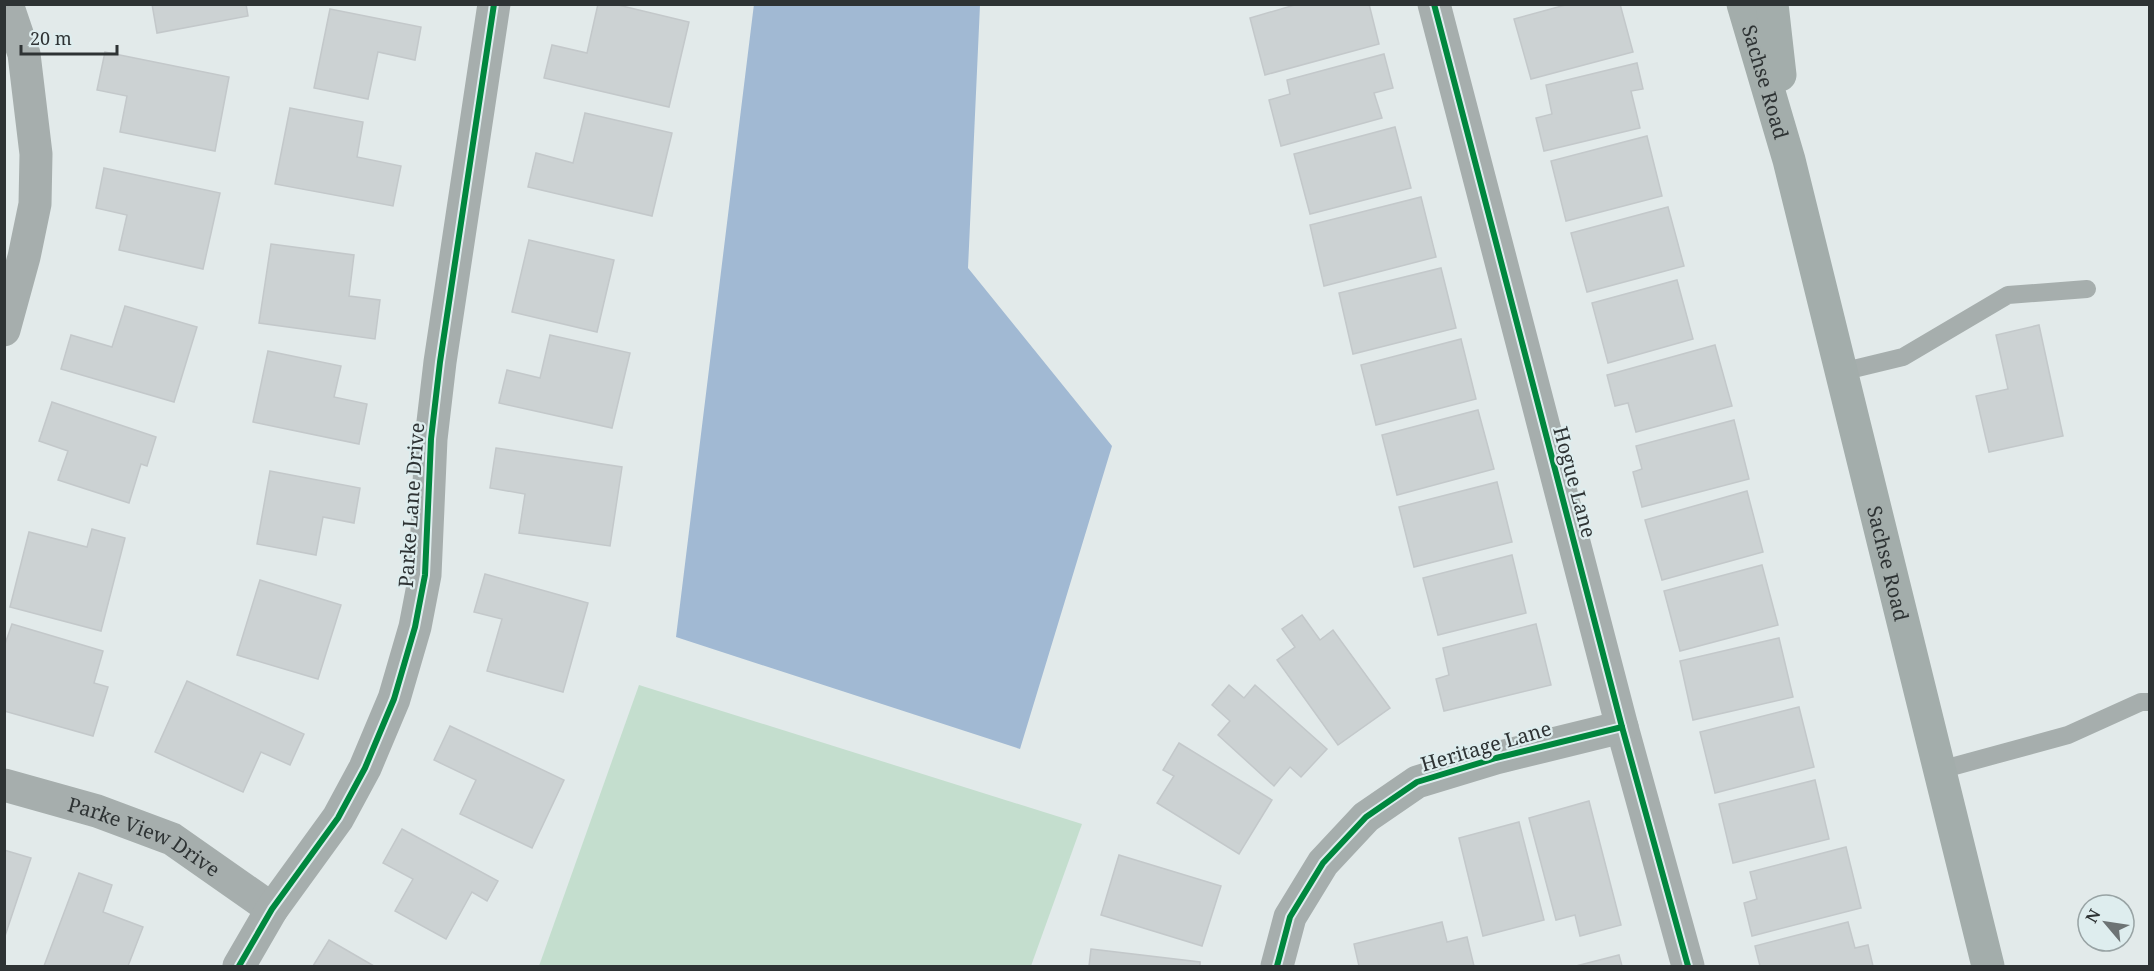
<svg xmlns="http://www.w3.org/2000/svg" width="2154" height="971" font-family="'Noto Serif',serif">
	<rect width="100%" height="100%" fill="#e2eaea"/>
	<path fill="#c4dece" d="M639,685L1082,824L1031,966H539Z"/>
	<path fill="#a1b9d3" d="M754,4L980,5L968,268L1112,446L1020,749L676,637Z"/>
	<g fill="#ccd2d3" stroke="#c3c8ca" stroke-width="1.5">
		<path d="M152,4H246L248,16L157,33Z"/>
		<path d="M598,4H614L689,22L669,107L544,78L552,45L587,53Z"/>
		<path d="M1298,4H1369L1379,44L1265,75L1250,18Z"/>
		<path d="M1569,4H1620L1633,52L1531,79L1514,19Z"/>
		<path d="M330,9L421,27L415,60L378,52L368,99L314,88Z"/>
		<path d="M105,52L229,77L215,151L120,132L127,96L97,90Z"/>
		<path d="M1384,54L1393,88L1374,93L1382,118L1281,146L1269,100L1290,94L1287,80Z"/>
		<path d="M1637,63L1643,89L1631,91L1640,128L1544,151L1536,118L1552,114L1546,85Z"/>
		<path d="M290,108L363,122L357,157L401,166L393,206L275,184Z"/>
		<path d="M585,113L672,133L652,216L528,187L536,153L573,163Z"/>
		<path d="M1395,127L1411,188L1310,214L1294,154Z"/>
		<path d="M1647,136L1662,196L1566,221L1551,161Z"/>
		<path d="M104,168L220,193L203,269L119,250L127,215L96,208Z"/>
		<path d="M1421,197L1436,257L1324,286L1310,225Z"/>
		<path d="M1668,207L1684,266L1587,292L1571,233Z"/>
		<path d="M529,240L614,260L597,332L512,312Z"/>
		<path d="M271,244L354,255L349,296L380,300L375,339L259,323Z"/>
		<path d="M1441,268L1456,328L1353,354L1339,293Z"/>
		<path d="M1677,280L1693,339L1608,363L1592,303Z"/>
		<path d="M125,306L197,327L174,402L61,369L71,335L112,347Z"/>
		<path d="M2039,325L2063,436L1989,452L1976,396L2008,389L1996,335Z"/>
		<path d="M550,335L630,353L612,428L499,403L507,370L540,378Z"/>
		<path d="M1461,339L1476,399L1376,425L1361,365Z"/>
		<path d="M1715,345L1732,406L1636,432L1628,403L1615,406L1607,375Z"/>
		<path d="M268,351L341,366L334,397L367,404L359,444L253,422Z"/>
		<path d="M52,402L156,437L147,466L141,464L129,503L58,480L68,451L39,441Z"/>
		<path d="M1478,410L1494,469L1397,495L1382,435Z"/>
		<path d="M1734,420L1749,479L1642,507L1633,472L1642,469L1636,446Z"/>
		<path d="M496,448L622,467L610,546L519,533L525,494L490,488Z"/>
		<path d="M270,471L360,488L354,523L323,517L316,555L257,544Z"/>
		<path d="M1497,482L1512,542L1414,567L1399,507Z"/>
		<path d="M1747,491L1763,552L1662,580L1645,520Z"/>
		<path d="M92,529L125,538L101,631L10,607L29,532L87,547Z"/>
		<path d="M1512,555L1526,613L1438,635L1423,578Z"/>
		<path d="M1762,565L1778,625L1680,651L1664,591Z"/>
		<path d="M485,574L588,603L563,692L487,671L502,619L474,612Z"/>
		<path d="M260,580L341,605L318,679L237,655Z"/>
		<path d="M1302,615L1320,640L1333,630L1390,708L1338,745L1277,660L1295,647L1282,629Z"/>
		<path d="M12,624L103,651L94,683L108,687L93,736L4,711V647Z"/>
		<path d="M1536,624L1551,685L1444,711L1436,679L1449,675L1443,648Z"/>
		<path d="M1779,638L1793,697L1693,720L1680,661Z"/>
		<path d="M187,681L304,734L290,765L261,752L243,792L155,752Z"/>
		<path d="M1229,685L1244,698L1255,685L1327,749L1301,777L1290,767L1274,786L1218,735L1230,721L1212,705Z"/>
		<path d="M1799,707L1814,767L1715,793L1700,732Z"/>
		<path d="M450,726L564,780L532,848L460,814L476,780L434,760Z"/>
		<path d="M1179,743L1272,800L1239,854L1157,803L1174,776L1163,770Z"/>
		<path d="M1815,780L1829,839L1733,863L1719,804Z"/>
		<path d="M1589,801L1621,925L1580,936L1575,915L1556,920L1529,818Z"/>
		<path d="M1519,822L1544,920L1483,936L1459,838Z"/>
		<path d="M402,829L498,881L487,901L472,892L446,939L395,911L413,879L383,863Z"/>
		<path d="M1846,847L1861,908L1752,936L1744,903L1757,899L1750,872Z"/>
		<path d="M4,850L31,858L4,939Z"/>
		<path d="M1119,855L1221,886L1202,946L1101,915Z"/>
		<path d="M79,873L112,885L103,912L143,927L128,966H44Z"/>
		<path d="M1442,922L1447,942L1467,937L1474,966H1359L1354,944Z"/>
		<path d="M1848,922L1855,948L1868,945L1873,966H1760L1755,946Z"/>
		<path d="M329,940L374,966H313Z"/>
		<path d="M1091,949L1200,962V966H1089Z"/>
		<path d="M1619,955L1622,966H1576Z"/>
	</g>
	<g fill="none" stroke-linecap="round" stroke-linejoin="round">
		<g stroke="#a6aead" stroke-width="18">
			<path d="M1841,372L1903,357L2008,295L2087,289"/>
			<path d="M1940,770L2068,735L2141,702H2150"/>
		</g>
		<g stroke="#a6aead" stroke-width="33">
			<path d="M1434,4L1622,727L1688,966"/>
			<path d="M4,330L24,257L35,204L36,154L24,54L7,4"/>
			<path id="s1" d="M4,785L97,811L172,839L272,909"/>
			<path d="M239,966L272,909L338,818L365,768L394,699L415,627L425,575L431,439L440,362L494,4"/>
			<path d="M1277,966L1290,917L1323,863L1366,817L1417,782L1496,758L1622,727"/>
		</g>
		<g stroke="#a3adab" stroke-width="33">
			<path id="s2" d="M1743,4L1789,160L1988,966"/>
			<path d="M1772,4L1780,75"/>
		</g>
		<g stroke="#deedee" stroke-width="10">
			<g id="cycleway">
				<path d="M1434,4L1622,727L1688,966"/>
				<path d="M239,966L272,909L338,818L365,768L394,699L415,627L425,575L431,439L440,362L494,4"/>
				<path d="M1277,966L1290,917L1323,863L1366,817L1417,782L1496,758L1622,727"/>
			</g>
		</g>
		<use href="#cycleway" stroke="#00873e" stroke-width="6"/>
	</g>
	<g text-anchor="middle" dominant-baseline="central" stroke-width="4.5" stroke-linejoin="round" paint-order="stroke">
		<g font-size="20" fill="#2e3334" stroke="#deedee">
			<text stroke="none"><textPath href="#s2" startOffset="81">Sachse Road</textPath></text>
			<text transform="translate(1575 482) rotate(75)">Hogue Lane</text>
			<text transform="translate(411 505) rotate(-86)">Parke Lane Drive</text>
			<text stroke="none"><textPath href="#s2" startOffset="578">Sachse Road</textPath></text>
			<text transform="translate(1486 746) rotate(-16)">Heritage Lane</text>
			<text stroke="none"><textPath href="#s1" startOffset="150">Parke View Drive</textPath></text>
		</g>
	</g>
	<rect width="2154" height="971" fill="none" stroke="#2e3334" stroke-width="12"/>
	<g transform="translate(2106 923) rotate(299)"><circle r="28" fill="#deedee" stroke="#98a3a4" stroke-width="1.5"/>
	<path d="M0-4.5L10 22L0 15L-10 22Z" fill="#6d7374"/>
	<text y="-9" font-size="16" font-weight="bold" text-anchor="middle" fill="#2e3334">N</text>
	</g>
	<path d="M21 45v9h96v-9" fill="none" stroke="#2e3334" stroke-width="3"/>
	<text x="30" y="45" font-size="18" fill="#2e3334" stroke="#deedee" stroke-width="4.5" paint-order="stroke">20 m</text>
</svg>
